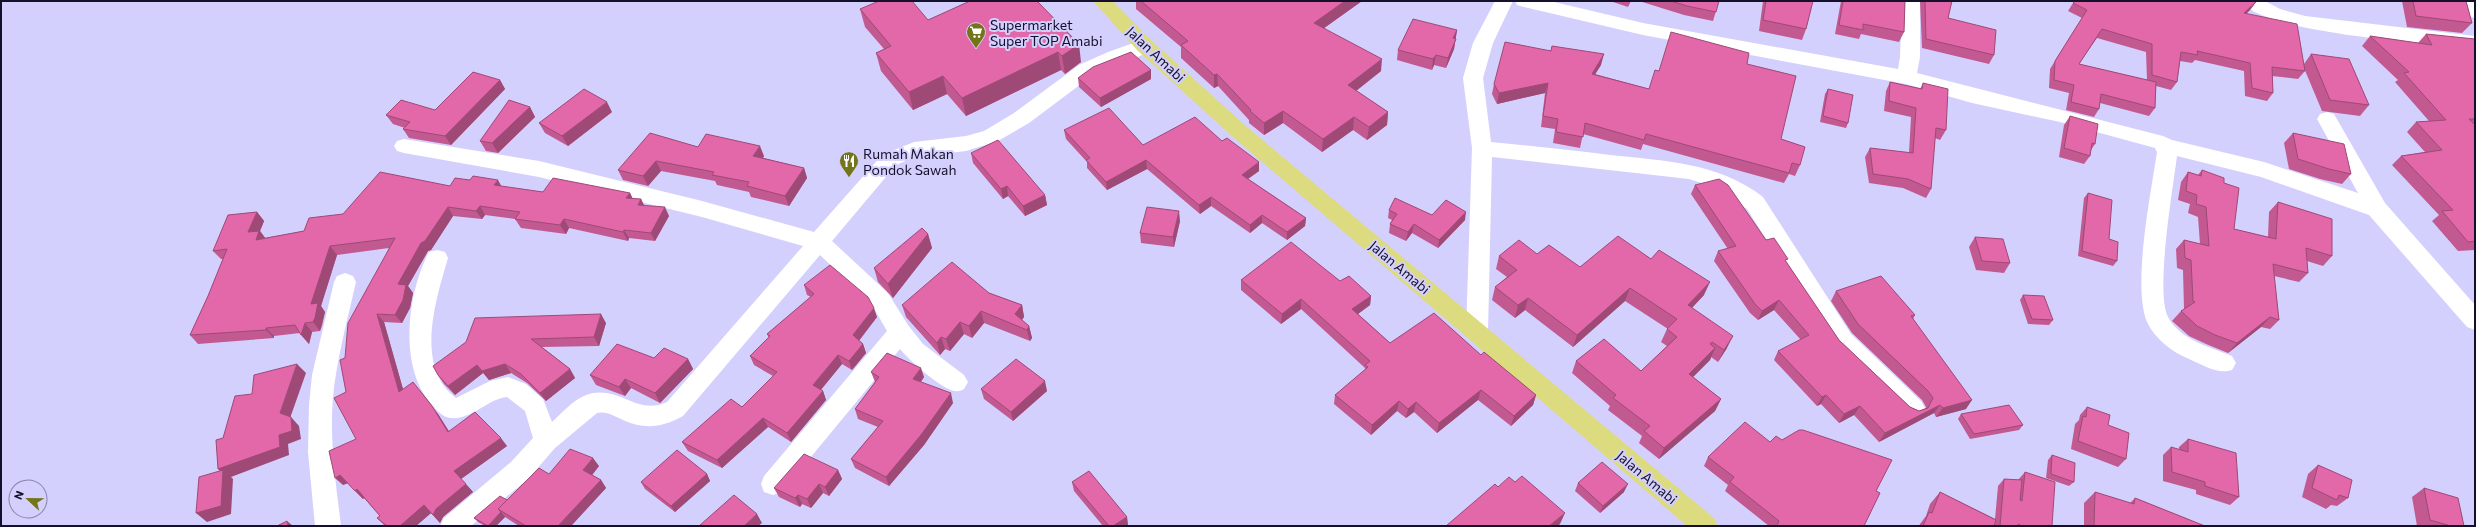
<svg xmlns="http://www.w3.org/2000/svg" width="2476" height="527" font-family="Commissioner,sans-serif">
	<rect width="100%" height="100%" fill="#d4d0fe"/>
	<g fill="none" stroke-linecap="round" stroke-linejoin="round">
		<g fill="#fff" fill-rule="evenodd">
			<path d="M1495,1H1513L1493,43L1483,78L1491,142C1531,146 1570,150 1610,155C1664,161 1718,162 1763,197L1851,334L1921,401L1925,408L1921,415L1913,418L1905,415L1835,348L1747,209L1717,188L1689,179L1492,157L1488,332L1485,339L1477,341L1469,339L1466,332L1472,148L1463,78L1473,43Z"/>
			<path d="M1515,1H1550L1643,23L1898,69L1900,57L1902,1H1920V57L1917,73L2163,136L2172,140L2264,162L2358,193L2317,119L2320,114L2327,112L2334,114L2385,203L2475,305V330L2467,327L2369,215L2261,177L2177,156C2173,188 2155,292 2168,317C2180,340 2210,347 2232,356L2236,363L2232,370C2218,375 2203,365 2189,359C2172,352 2155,339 2147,322C2132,286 2151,193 2157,152L2155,148L2060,122L1972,103L1906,84L1643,35L1524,7L1517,5Z"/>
			<path d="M2241,1H2265L2280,9L2305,16L2475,36V48C2433,44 2261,33 2241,1Z"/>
			<path d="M2458,1H2475V18L2468,16Z"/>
			<path d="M1145,39L1152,41L1155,46L1152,51L1093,75L1029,123L998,141L966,151L915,157L896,165L832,241L888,293L908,325L923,344L964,375L968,382L964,389C962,390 958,392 955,391C942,390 908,359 900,349L782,492L773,495L764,492L761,484L764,476L887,331L872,305L820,255L683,416C661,428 644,430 621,419C612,415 606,411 597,413L555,448L529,478L471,526H440L444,518L511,462L533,438L525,411L507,397C487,399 472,420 451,418C442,417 438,411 432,405C398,368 407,293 429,252L437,250L445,252L448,258C436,299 414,367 456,398L490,381L508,377L526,384L543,399L552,422C561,414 572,401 584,396C617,382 636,417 667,402L803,246L702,217L539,177L404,153L397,151L394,146L397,141L404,139L539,161L702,201L814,232L882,155L914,142L966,136L984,131L1014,113L1079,65L1108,52Z"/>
			<path d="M345,273L353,276L356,282C349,313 341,343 336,374C327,425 335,476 341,526H315L308,452L309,405L312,375L334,282L337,276Z"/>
		</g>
		<path fill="#dcdb80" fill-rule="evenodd" d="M1093,1H1113L1152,41L1247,127L1714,518L1718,526H1687L1233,137L1138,51Z"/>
	</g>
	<g fill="#c25991" fill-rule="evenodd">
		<path d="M970,1L1081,62L1065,74L1061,70L966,116L947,94L913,110L881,71L876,53L884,49L865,27L860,9L928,20Z"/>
		<path d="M1136,1H1362L1324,28L1381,71L1356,91L1388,112L1387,125L1367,140L1353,130L1322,152L1283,123L1264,135L1249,123V120L1218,86L1214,88L1181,58V47L1136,9Z"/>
		<path d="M1610,1H1631L1628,7Z"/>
		<path d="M1639,1H1719L1713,21L1684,15Z"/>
		<path d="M1763,1H1813L1806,29L1802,40L1759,31Z"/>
		<path d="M1841,1H1905L1904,32L1899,42L1861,34L1859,39L1835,34Z"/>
		<path d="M1920,1H1952L1948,18L1994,55L1989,64L1922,48Z"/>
		<path d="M2402,1H2466L2472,23L2462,33L2407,27Z"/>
		<path d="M2256,2L2250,10L2246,14L2304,64L2311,54L2369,105L2360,116L2322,111L2304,68L2305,71L2298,79L2272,76L2273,93L2267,101L2245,96L2244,71L2195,60L2192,63L2180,61L2177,82L2171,90L2156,86L2155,108L2149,116L2100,103L2099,109L2094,117L2066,110L2069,93L2049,88L2050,69L2082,18L2068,11L2073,3ZM2097,38L2146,52L2147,80L2079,64Z"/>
		<path d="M1457,30L1454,49L1446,68L1434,65L1432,70L1397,60L1398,50Z"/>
		<path d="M2426,34L2475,39V250L2458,251L2432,221L2439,215L2392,165L2401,156L2425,152L2407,132L2416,122L2429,121L2395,82L2398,80L2362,46L2370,36L2418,43Z"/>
		<path d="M1552,46L1601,65L1595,74L1649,89L1659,71L1747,64L1781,139L1800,165L1795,176L1789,174L1784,183L1643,144L1641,150L1583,134L1580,148L1553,143L1555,129L1541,127L1545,93L1497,104L1492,94L1494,84L1551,50Z"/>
		<path d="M1151,70V79L1101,107L1079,87L1078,78Z"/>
		<path d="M500,80L505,89L451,145L409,138L403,129L405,128L393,124L386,115L435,110Z"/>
		<path d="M1890,82L1920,89L1923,83L1946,130L1940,140L1935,138L1931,189L1926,198L1903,188L1869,183L1865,157L1870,148L1909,153L1911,117L1884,111L1886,91Z"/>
		<path d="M1828,89L1848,123L1846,128L1820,122L1825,94Z"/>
		<path d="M530,107L535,117L498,153L486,151L480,141Z"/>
		<path d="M612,112L568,146L545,133L539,123Z"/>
		<path d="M2070,116L2095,144L2091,150L2090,156L2084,164L2059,157L2064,125Z"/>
		<path d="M1064,130L1143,145L1222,141L1259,171L1248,179L1306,218L1305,226L1287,240L1262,223L1250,233L1211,206L1200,214L1147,169L1107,190L1087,168V162L1066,139Z"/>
		<path d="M2293,133L2351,174L2342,184L2320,179L2289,169L2284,143Z"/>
		<path d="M698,147L764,156L763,158L804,168L807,178L789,206L751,197L749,192L717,185L715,181L661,171L648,186L623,180L618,170Z"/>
		<path d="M971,153L1045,195L1047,205L1025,216L1008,196L1003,199L973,163Z"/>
		<path d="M2202,170L2224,183L2234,229L2268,237L2269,212L2278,202L2332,256L2323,266L2307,261L2308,273L2299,282L2274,276L2279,320L2270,329L2261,327L2228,353L2206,344L2189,336L2172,321L2181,311L2184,309L2183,270L2177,268L2176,249L2184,240L2200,244L2198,217L2188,213L2190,204L2178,200L2181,182L2188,172L2198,175Z"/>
		<path d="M1695,185L1766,240L1786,262L1839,340L1910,407L1919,411L1926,408V407L1922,400L1852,333L1831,301L1836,291L1915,315L1913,319L1966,409L1936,417L1934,413L1879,442L1854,415L1839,423L1821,404L1817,406L1774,360L1778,351L1801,340L1774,310L1758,320L1750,313L1714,261L1718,251L1728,249L1691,194Z"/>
		<path d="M502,187L543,192L630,193L633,199H641L644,205L669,216L655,241L629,238L628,241L569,228L566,234L521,228L515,219L485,215L482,219L453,216L431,250L428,251L408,286L413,293L410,308L402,323L384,322L403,389L438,414L449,431L507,446L461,479L473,492L443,517L440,523L431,513L416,526H385L377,518L380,516L364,498L363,499L348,483L343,485L356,439L346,392L345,358L389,248L337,255L321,306L325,312L322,326L320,331L312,332L309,344L300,333L274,336V338L198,344L190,335L208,296L223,259H221L213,251L257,212L264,221L260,231L265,238L304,231L343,214Z"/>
		<path d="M2088,193L2117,261L2113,266L2078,256L2084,198Z"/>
		<path d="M1389,210L1432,215L1465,220L1438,248L1412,233L1406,241L1389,233L1390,224L1392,220L1388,218Z"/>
		<path d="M1180,221L1174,247L1141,243L1140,233Z"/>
		<path d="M928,234L932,248L893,298L878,282L874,268Z"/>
		<path d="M1975,237L2010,263L2004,273L1976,270L1969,247Z"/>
		<path d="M1537,254L1580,267L1651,259L1704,295L1692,308L1727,348L1718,362L1711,357L1710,360L1693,377L1721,399L1715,411L1659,459L1639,443L1642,436L1608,410L1610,406L1572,373L1576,361L1641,371L1667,346L1661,342L1667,329H1668L1625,301L1573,347L1525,310L1515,318L1492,300L1495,287L1507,277L1496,269L1499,256Z"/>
		<path d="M1241,280L1340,281L1371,296L1370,305L1358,314L1390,343L1481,355L1536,395L1533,405L1511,426L1478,400L1437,433L1414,412L1406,418L1397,411L1371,435L1334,404L1335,395L1365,370V368L1301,309L1281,324L1241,290Z"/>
		<path d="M804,285L877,317L859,341L863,344L866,353L852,370L842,364L821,390L823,391L826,400L791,442L768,427L722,468L688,451L682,442L742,407L773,376L754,365L750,356L769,338L767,334L811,297L807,295Z"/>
		<path d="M989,293L1022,305L1024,317L1022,320L1029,326L1032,338L1030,341L984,323L972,338L964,334L950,351L945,349L940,355L906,317L902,305Z"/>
		<path d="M2023,295L2053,320L2049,325L2028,324L2020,300Z"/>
		<path d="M606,323L599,346L542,347L570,369L575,378L546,401L527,383L511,373L489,380L483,373L455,395L444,384L438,375L466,342Z"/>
		<path d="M654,358L688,359L693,369L660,403L631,388L625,396L596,385L590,375Z"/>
		<path d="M871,372L924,377L921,382L953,403L924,445L889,486L855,468L851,459L878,427L858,419L855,409L875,382Z"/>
		<path d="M981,389L1047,391L1013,421L984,399Z"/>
		<path d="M2087,407L2126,459L2118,467L2071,449L2075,424L2079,420L2080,415Z"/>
		<path d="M1961,414L2023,425L2019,430L1970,439L1958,419Z"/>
		<path d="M2188,439L2239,497L2230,505L2196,494V490L2163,481V455L2171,447L2179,450V447Z"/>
		<path d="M1782,440L1876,491L1864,526H1769L1725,491L1728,485L1704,466L1708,457L1770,442Z"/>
		<path d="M2052,455L2074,482L2069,486L2046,478L2048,460Z"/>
		<path d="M2318,465L2348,498L2337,506L2331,505L2326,509L2302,497L2308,474Z"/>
		<path d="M599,466L592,475L601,480L606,488L571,526H519L505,517L496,526H485L478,522L474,518L507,500L549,474Z"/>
		<path d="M838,470L842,479L829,496L823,493L811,508L802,504L800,507L779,497L774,488Z"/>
		<path d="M2025,472L2052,526H1919L1920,524L1926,516L1930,504L1940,492L1995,519L1998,486L2004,479L2018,480Z"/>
		<path d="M707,474L710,481L675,512L645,489L641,482Z"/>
		<path d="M1072,482L1127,517L1128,526H1103L1074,491Z"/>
		<path d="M1578,483L1624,492L1600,513L1575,491Z"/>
		<path d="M2424,488L2464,526H2417L2412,497Z"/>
		<path d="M2095,492L2130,503L2135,498L2205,526H2084V503Z"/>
	</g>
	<g fill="#9e4976">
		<path d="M1345,1H1362L1313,36L1314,23Z"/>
		<path d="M2256,2L2250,10L2238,21L2244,13Z"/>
		<path d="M1457,30L1454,49L1446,68L1448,58L1453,38Z"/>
		<path d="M1079,44L1081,62L1065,74L1062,56Z"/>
		<path d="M1058,52L1061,70L966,116L962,98Z"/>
		<path d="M1604,54L1601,65L1589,84L1592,74Z"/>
		<path d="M1436,55L1434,65L1432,70L1433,59Z"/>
		<path d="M1382,59L1381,71L1347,98L1348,85Z"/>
		<path d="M1151,70V79L1101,107L1100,98Z"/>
		<path d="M1217,74L1218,86L1214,88V75Z"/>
		<path d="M943,76L947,94L913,110L909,92Z"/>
		<path d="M500,80L505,89L451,145L445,136Z"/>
		<path d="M1548,83L1545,93L1497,104L1499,93Z"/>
		<path d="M607,102L612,112L568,146L562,136Z"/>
		<path d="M530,107L535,117L498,153L492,143Z"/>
		<path d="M1283,111V123L1264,135V123Z"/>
		<path d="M1388,112L1387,125L1367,140L1369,127Z"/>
		<path d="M1354,117L1353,130L1322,152L1323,139Z"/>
		<path d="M760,146L764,156L758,166L753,156Z"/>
		<path d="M1146,160L1147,169L1107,190L1106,182Z"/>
		<path d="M656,161L661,171L648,186L643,176Z"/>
		<path d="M1259,162V171L1242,183V175Z"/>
		<path d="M804,168L807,178L789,206L785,196Z"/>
		<path d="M498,180L503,189L494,185Z"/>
		<path d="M1007,186L1008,196L1003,199L1001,189Z"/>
		<path d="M630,193L634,202L626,198Z"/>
		<path d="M1045,195L1047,205L1025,216L1023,206Z"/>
		<path d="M1211,197V206L1200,214L1199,205Z"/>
		<path d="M641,199L645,208L638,205Z"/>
		<path d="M480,206L485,215L482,219L476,211Z"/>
		<path d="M448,207L453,216L431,250L428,251L408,286L413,293L410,308L402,323L395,315L398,284L421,243Z"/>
		<path d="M665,207L669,216L655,241L651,233Z"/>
		<path d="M1179,211L1180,221L1174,247L1173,237Z"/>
		<path d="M257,212L264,221L260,231L266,239L263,248L248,232Z"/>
		<path d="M1466,212L1465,220L1438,248L1439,240Z"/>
		<path d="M1262,215V223L1250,233V225Z"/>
		<path d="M1306,218L1305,226L1287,240V232Z"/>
		<path d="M564,219L569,228L566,234L560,225Z"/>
		<path d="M1414,224L1412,233L1406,241L1408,232Z"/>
		<path d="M624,230L629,238L628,241L623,232Z"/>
		<path d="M928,234L932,248L893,298L888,284Z"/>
		<path d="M330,246L337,255L321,306L325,312L320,331L313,322L311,304Z"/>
		<path d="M1710,282L1704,295L1683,317L1688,305Z"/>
		<path d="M1630,288L1625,301L1573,347L1577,335Z"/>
		<path d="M1371,296L1370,305L1351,319L1352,309Z"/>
		<path d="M1528,298L1525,310L1515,318L1518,305Z"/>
		<path d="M1301,299V309L1281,324L1282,314Z"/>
		<path d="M1779,300L1774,310L1758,320L1762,311Z"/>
		<path d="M1022,305L1024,317L1017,326L1015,314Z"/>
		<path d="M874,308L877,317L856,344L853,335Z"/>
		<path d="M981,311L984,323L972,338L969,326Z"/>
		<path d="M377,314L384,322L406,400L399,392Z"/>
		<path d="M601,314L606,323L599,346L594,337Z"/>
		<path d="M2270,317L2261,327L2228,353L2237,343Z"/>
		<path d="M960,322L964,334L950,351L946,339Z"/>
		<path d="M305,323L312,332L309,344L301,335Z"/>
		<path d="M1029,326L1032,338L1030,341L1027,330Z"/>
		<path d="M266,328L274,336V338L266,330Z"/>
		<path d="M1733,336L1727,348L1718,362L1724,350Z"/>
		<path d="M941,337L945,349L940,355L937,343Z"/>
		<path d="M863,344L866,353L852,370L849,361Z"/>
		<path d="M1715,348L1710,360L1684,386L1689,374Z"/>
		<path d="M838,355L842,364L817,394L813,385Z"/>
		<path d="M688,359L693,369L660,403L655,393Z"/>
		<path d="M297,364L306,373L289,421L280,413Z"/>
		<path d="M505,364L511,373L489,380L482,371Z"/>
		<path d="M477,365L483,373L455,395L448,386Z"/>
		<path d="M921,368L924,377L916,388L913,379Z"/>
		<path d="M570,369L575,378L546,401L540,393Z"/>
		<path d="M625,379L631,388L625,396L619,387Z"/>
		<path d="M1045,381L1047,391L1013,421L1011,412Z"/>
		<path d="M420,390L438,414L454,440L448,432Z"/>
		<path d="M1481,390L1478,400L1437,433L1439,423Z"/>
		<path d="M823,391L826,400L791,442L787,433Z"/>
		<path d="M951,393L953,403L924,445L889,486L886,477Z"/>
		<path d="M1536,395L1533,405L1511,426L1514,416Z"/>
		<path d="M1826,395L1821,404L1817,406L1822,397Z"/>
		<path d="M1721,399L1715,411L1659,459L1664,448Z"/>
		<path d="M1972,400L1966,409L1936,417L1943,408Z"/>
		<path d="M1399,401L1397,411L1371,435L1372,425Z"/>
		<path d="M1416,402L1414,412L1406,418L1408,409Z"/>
		<path d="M1940,405L1934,413L1879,442L1885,433Z"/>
		<path d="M1860,406L1854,415L1839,423L1844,414Z"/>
		<path d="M291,417L299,426L301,439L288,444L289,455L231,477L233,479L231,514L207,522L196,513L223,474L218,469L279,435Z"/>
		<path d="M763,418L768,427L722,468L717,460Z"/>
		<path d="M501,438L507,446L461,479L454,471Z"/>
		<path d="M593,458L599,466L589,479L583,470Z"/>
		<path d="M838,470L842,479L829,496L825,487Z"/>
		<path d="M707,474L710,481L675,512L671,506Z"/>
		<path d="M340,475L348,483L343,485L335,478Z"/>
		<path d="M601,480L606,488L571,526H558Z"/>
		<path d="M466,484L473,492L443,517L440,523L433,515L436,509Z"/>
		<path d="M819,484L823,493L811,508L807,499Z"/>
		<path d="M1628,484L1624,492L1600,513L1603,506Z"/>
		<path d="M357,489L365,497L363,499L355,491Z"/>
		<path d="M798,495L802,504L800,507L795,498Z"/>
		<path d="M424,505L431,513L416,526H400Z"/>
		<path d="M501,512L505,517L496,526H488Z"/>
		<path d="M1565,513L1560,524L1558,526H1549Z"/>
		<path d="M757,514L762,523L758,526H744Z"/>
		<path d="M1127,517L1128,526H1113Z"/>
		<path d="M287,521L293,526H288Z"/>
	</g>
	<g fill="#e268a9" stroke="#9e4976">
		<path d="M879,1H912L928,20L970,1H1037L1079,44L1062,56L1058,52L962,98L943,76L909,92L876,53L891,46L860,9Z"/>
		<path d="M1141,1H1345L1314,23L1382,59L1348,85L1388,112L1369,127L1354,117L1323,139L1283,111L1264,123L1250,111L1251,110L1217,74L1214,75L1181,45L1188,41Z"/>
		<path d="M1671,1H1719L1716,12L1687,6Z"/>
		<path d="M1766,1H1813L1806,29L1763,20Z"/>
		<path d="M1843,1H1905L1904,32L1863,24V30L1839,25Z"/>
		<path d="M1925,1H1952L1948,18L1996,30L1994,55L1926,39Z"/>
		<path d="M2075,1H2255L2256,2L2244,13L2297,24L2305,71L2272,67L2273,93L2252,88L2250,63L2197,51L2198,55L2181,52L2177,82L2152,75V44L2102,29L2079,64L2156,82L2155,108L2101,94L2099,109L2071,102L2074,85L2054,80L2055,61L2087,10L2073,3Z"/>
		<path d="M2413,1H2466L2472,23L2416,16Z"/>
		<path d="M1413,19L1457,30L1453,38L1456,39L1448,58L1436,55L1433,59L1398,50Z"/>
		<path d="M1671,32L1749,53L1747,64L1796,76L1781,139L1805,147L1800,165L1792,163L1789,173L1646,134L1644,140L1585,123L1583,137L1556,132L1558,119L1543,116L1548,83L1499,93L1494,84L1505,42L1551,51L1552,46L1604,54L1592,74L1649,89L1655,70L1659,71Z"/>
		<path d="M2426,34L2475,39V119H2469L2475,125V146H2474L2475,147V241L2468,242L2442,211L2453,210L2401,156L2442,150L2416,122L2446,120L2404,73L2409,72L2370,36L2432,45Z"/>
		<path d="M1131,52L1151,70L1100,98L1078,78L1093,67Z"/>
		<path d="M2311,54L2349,59L2369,105L2330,100Z"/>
		<path d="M473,72L500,80L445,136L403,129L410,122L386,115L401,100L435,110Z"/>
		<path d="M1890,82L1922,89L1923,83L1948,89L1946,130L1936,128L1931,189L1908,179L1873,174L1870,148L1913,153L1916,108L1889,101Z"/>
		<path d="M584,89L607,102L562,136L539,123Z"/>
		<path d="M1828,89L1853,95L1848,123L1823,116Z"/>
		<path d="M509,100L530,107L492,143L480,141Z"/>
		<path d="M1109,108L1143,145L1195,117L1222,141L1227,138L1259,162L1242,175L1306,218L1287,232L1262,215L1250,225L1211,197L1199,205L1146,160L1106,182L1086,160L1090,158L1064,130Z"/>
		<path d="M2070,116L2098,124L2095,144L2092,143L2090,156L2064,148Z"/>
		<path d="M650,133L698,147L706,134L760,146L753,156L804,168L785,196L747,186L749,182L712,175L714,172L656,161L643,176L618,170Z"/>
		<path d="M2293,133L2344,144L2351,174L2329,169L2298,159Z"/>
		<path d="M998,140L1045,195L1023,206L1007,186L1001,189L971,153Z"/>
		<path d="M2202,170L2224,178V183L2239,188L2234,229L2276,239L2278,202L2332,219V256L2306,248L2308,273L2273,264L2279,320L2270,317L2237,343L2215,335L2197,326L2181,311L2195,302L2193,301L2191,260L2185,258L2184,240L2209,246L2206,207L2196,204L2197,195L2186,191L2188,172L2201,176Z"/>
		<path d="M380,172L450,186L455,178L470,180L473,176L498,180L494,185L543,192L553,178L630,193L626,198L641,199L638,205L665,207L651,233L624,230L623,232L564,219L560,225L515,219L520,212L480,206L476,211L448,207L425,241L421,243L398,284L406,285L403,300L395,315L377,314L399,392L413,382L432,406L448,432L475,412L501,438L454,471L466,484L436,509L433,515L424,505L400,526H387L377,518L380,516L357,489L355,491L340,475L335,478L329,451L356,439L334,398L346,392L340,360L345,358L348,323L395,238L330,246L311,304L318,303L315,318L313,322L305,323L301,335L295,325L266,328V330L190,335L208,296L227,249L213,251L228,215L257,212L248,232L259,231L256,240L304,231L309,218L343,214Z"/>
		<path d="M1719,179L1728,185L1766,240L1774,238L1788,259L1785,260L1839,340L1910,407L1919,411L1928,408L1933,398L1928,391L1858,324L1836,291L1881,276L1915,315L1911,316L1972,400L1943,408L1940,405L1885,433L1860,406L1844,414L1826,395L1822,397L1778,351L1809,335L1779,300L1762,311L1755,304L1718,251L1736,246L1695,185Z"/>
		<path d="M2088,193L2112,200L2109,239L2118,242L2117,261L2082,251Z"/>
		<path d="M1395,198L1432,215L1446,200L1466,212L1439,240L1414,224L1408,232L1390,224L1397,214L1389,210Z"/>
		<path d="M1147,207L1179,211L1173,237L1140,233Z"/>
		<path d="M922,228L928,234L888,284L874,268Z"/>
		<path d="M1618,236L1651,259L1659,250L1710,282L1688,305L1733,336L1724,350L1712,342L1710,344L1715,348L1689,374L1721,399L1664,448L1644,431L1650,426L1613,398L1616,395L1576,361L1604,339L1641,371L1677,337L1667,329L1677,319L1630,288L1577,335L1528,298L1518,305L1495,287L1517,270L1499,256L1519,240L1537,254L1549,245L1580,267Z"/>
		<path d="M1975,237L2003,239L2010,263L1982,261Z"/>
		<path d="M1291,242L1340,281L1349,276L1371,296L1352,309L1390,343L1434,313L1481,355L1484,352L1536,395L1514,416L1481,390L1439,423L1416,402L1408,409L1399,401L1372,425L1335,395L1368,367L1365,365L1370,361L1301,299L1282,314L1241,280Z"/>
		<path d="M952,262L989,293L1022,305L1015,314L1029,326L1027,330L981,311L969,326L960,322L946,339L941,337L937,343L902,305Z"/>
		<path d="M830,265L868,297L874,308L853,335L863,344L849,361L838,355L813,385L823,391L787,433L763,418L717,460L682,442L731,399L742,407L777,372L750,356L770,336L767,334L814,294L804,285Z"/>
		<path d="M2023,295L2044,296L2053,320L2032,319Z"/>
		<path d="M601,314L594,337L531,339L570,369L540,393L521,374L505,364L482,371L477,365L448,386L438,375L433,366L466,342L475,318Z"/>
		<path d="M617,344L654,358L664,348L688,359L655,393L625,379L619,387L590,375Z"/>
		<path d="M887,353L921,368L913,379L951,393L921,435L886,477L851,459L883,421L855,409L879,377L871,372Z"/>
		<path d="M1016,359L1045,381L1011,412L981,389Z"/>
		<path d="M297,364L280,413L291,417L292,431L279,435L280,447L218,469L216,440L223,438L235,396L252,394L254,375Z"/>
		<path d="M2009,405L2023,425L1974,434L1961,414Z"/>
		<path d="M2087,407L2110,415L2108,425L2129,433L2126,459L2078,441L2083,416L2086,417Z"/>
		<path d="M1745,422L1770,442L1776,436L1782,440L1799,430H1803L1892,460L1876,491L1880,493L1864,526H1777L1779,521L1730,482L1734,477L1708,457Z"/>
		<path d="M2188,439L2236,453L2239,497L2205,486V482L2172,472L2171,447L2188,452Z"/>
		<path d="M570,449L593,458L583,470L601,480L558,526H526L498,509L539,468L549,474Z"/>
		<path d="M677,450L707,474L671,506L641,482Z"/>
		<path d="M804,454L838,470L825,487L819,484L807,499L798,495L795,498L774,488Z"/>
		<path d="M2052,455L2075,463L2074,482L2051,474Z"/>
		<path d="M1602,462L1628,484L1603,506L1578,483Z"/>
		<path d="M2318,465L2352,480L2348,498L2339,495L2337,500L2312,488Z"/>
		<path d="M223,470L221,506L196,513L199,477Z"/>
		<path d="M1089,471L1127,517L1113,526H1109L1072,482Z"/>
		<path d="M2025,472L2055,482L2052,526H2022L2018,524V526H2000L2004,479L2022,480L2020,500L2022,501Z"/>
		<path d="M1522,476L1565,513L1549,526H1446L1495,484L1498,487L1509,477L1515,482Z"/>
		<path d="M2424,488L2458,498L2464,526H2451L2430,520Z"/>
		<path d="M1940,492L1996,520L1994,526H1923L1929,512L1932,513Z"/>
		<path d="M2095,492L2134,504L2135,498L2205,526H2094Z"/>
		<path d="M734,495L757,514L744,526H699Z"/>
		<path d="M500,496L507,500L498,509L501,512L488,526L474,518Z"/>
		<path d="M287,521L288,526H277Z"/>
	</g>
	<defs>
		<g id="supermarket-pin" transform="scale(1)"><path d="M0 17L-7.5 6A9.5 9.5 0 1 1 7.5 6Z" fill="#747419" stroke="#d4d0fe"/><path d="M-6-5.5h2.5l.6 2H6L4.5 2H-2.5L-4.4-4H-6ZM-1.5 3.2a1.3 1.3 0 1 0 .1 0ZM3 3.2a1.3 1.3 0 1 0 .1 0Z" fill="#fff"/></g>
		<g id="restaurant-pin" transform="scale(1)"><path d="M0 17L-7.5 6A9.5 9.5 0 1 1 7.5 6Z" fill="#747419" stroke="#d4d0fe"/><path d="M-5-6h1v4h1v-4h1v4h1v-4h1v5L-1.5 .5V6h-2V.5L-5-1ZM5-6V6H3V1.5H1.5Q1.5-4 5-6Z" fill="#fff"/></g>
	</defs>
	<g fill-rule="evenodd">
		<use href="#supermarket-pin" x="976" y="32"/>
		<use href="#restaurant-pin" x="849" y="161"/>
	</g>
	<g text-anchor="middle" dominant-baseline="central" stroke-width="4" stroke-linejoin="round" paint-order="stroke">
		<g font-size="14" fill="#140f2a" stroke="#d4d0fe" text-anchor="start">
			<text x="990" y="24">Supermarket<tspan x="990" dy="16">Super TOP Amabi</tspan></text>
			<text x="863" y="153">Rumah Makan<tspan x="863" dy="16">Pondok Sawah</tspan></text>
		</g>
		<g font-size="14" fill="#140f2a" stroke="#d4d0fe">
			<text transform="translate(1156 54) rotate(43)">Jalan Amabi</text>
			<text transform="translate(1400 267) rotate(40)">Jalan Amabi</text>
			<text transform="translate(1647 477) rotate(40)">Jalan Amabi</text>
		</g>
	</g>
	<rect width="2476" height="527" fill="none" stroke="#140f2a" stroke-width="4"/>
	<g transform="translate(28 499) rotate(292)"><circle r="19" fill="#d4d0fe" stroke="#8783a9"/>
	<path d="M0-3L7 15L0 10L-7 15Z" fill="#747419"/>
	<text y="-6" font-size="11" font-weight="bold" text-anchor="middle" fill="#140f2a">N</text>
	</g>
</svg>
